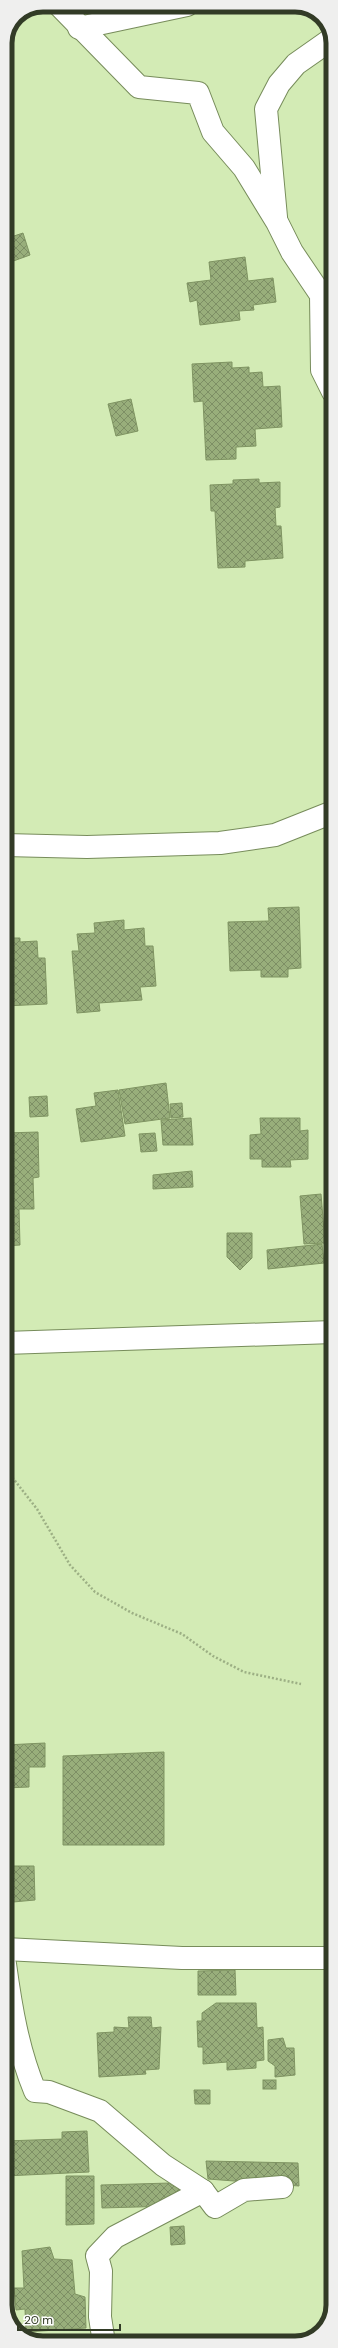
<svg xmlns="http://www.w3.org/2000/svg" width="338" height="2348" font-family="'DM Sans',sans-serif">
	<defs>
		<pattern id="building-cross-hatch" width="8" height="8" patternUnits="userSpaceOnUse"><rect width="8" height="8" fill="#98ae7b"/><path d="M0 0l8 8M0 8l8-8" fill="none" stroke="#7d8f65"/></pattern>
	</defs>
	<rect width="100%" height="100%" fill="#d3ebb5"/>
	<g fill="url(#building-cross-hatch)" stroke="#7f9462">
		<path d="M23,233L30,255L5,264V239Z"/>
		<path d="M245,257L248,281L273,278L276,302L253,305L254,310L239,311L240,320L200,325L197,300L190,302L187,283L211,280L209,262Z"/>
		<path d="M232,362V368L249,367V373L262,372L263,387L280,386L282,427L255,429L256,446L236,447V459L206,460L203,401L194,402L192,364Z"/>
		<path d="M131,399L138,431L116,436L108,404Z"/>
		<path d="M259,479V483L280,482V507L275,508L276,526H281L283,558L245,561V567L218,568L215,511H211L210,485L233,484V480Z"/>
		<path d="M299,907L301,968L288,969V977H261V970L230,971L228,922L269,921L268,908Z"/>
		<path d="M124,920V930L144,928L145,946H153L156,986L140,987L142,1000L99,1003L100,1011L77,1013L72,951H79L77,934L95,933L94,923Z"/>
		<path d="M329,926H333V956H330Z"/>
		<path d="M5,938H20V942L37,941L38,958H45L47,1004L5,1006Z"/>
		<path d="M166,1083L170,1118L125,1124L119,1090Z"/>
		<path d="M118,1090L125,1136L81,1142L76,1109L96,1106L94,1093Z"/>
		<path d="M47,1096L48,1116L30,1117L29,1097Z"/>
		<path d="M182,1103L183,1117L171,1118L170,1104Z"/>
		<path d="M191,1118L193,1145H163L161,1120Z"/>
		<path d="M260,1118H300V1131L308,1130V1159L290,1160L291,1167H262V1159H250V1135L261,1134Z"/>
		<path d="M38,1132L39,1177L33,1178L34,1209H19L20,1245L5,1246V1133Z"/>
		<path d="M155,1133L157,1151L141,1152L139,1134Z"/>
		<path d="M192,1171L193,1187L153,1189V1175Z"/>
		<path d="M321,1194L325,1243L304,1244L300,1196Z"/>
		<path d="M227,1233H252V1258L240,1270L227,1257Z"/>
		<path d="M322,1244L324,1263L268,1269L267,1250Z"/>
		<path d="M45,1743V1767H29V1787L5,1788V1745Z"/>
		<path d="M164,1752V1845H63V1756Z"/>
		<path d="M5,1863H11L10,1866H34L35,1900L13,1902L5,1897Z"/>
		<rect x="326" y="1967" width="7" height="29"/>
		<path d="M235,1970L236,1995H198V1971Z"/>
		<path d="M216,2003H256L257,2028L263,2027L264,2060L256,2061V2068L227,2070V2062L203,2064V2047H198L197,2021H202V2013Z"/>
		<path d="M128,2017H151L152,2028L161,2027L159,2069L145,2070L146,2074L99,2077L97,2033L114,2032V2027L129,2028Z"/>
		<path d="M283,2038L286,2048H294L295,2075L275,2077V2066L268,2061V2040Z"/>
		<rect x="263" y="2080" width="13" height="9"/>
		<path d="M194,2090H210V2104H195Z"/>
		<path d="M87,2131L89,2172L5,2176V2141L62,2139V2132Z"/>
		<path d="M206,2161L298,2163L299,2186L208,2179Z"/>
		<path d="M66,2176H94V2224L66,2225Z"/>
		<path d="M170,2183L171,2185L182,2184L183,2196L171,2206L102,2208L101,2185Z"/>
		<path d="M184,2226L185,2244L171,2245L170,2227Z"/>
		<path d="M50,2247L54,2259L72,2260L75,2294L85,2297L86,2328L26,2332L25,2309L16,2310L14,2288H24L22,2251Z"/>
	</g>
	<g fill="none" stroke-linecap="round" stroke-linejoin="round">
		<g stroke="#778c5b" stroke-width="24">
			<g id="minor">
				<path d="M59,5L139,87L198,93L213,132L244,168L277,222L292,252L321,295L322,370L333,392"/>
				<path d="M79,28L187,5"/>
				<path d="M276,217L266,109L279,84L296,64L333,38"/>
				<path d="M5,845L87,847L220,843L275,835L333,812"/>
				<path d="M5,1343L333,1332"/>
				<path d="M5,1949L182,1958H333"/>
				<path d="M5,1964C11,2008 18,2050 35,2091L49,2092L100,2111L163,2165L203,2191"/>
				<path d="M104,2343L100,2317L101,2271L97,2256L115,2237L203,2191L215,2207L244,2190L282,2187"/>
			</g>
		</g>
		<path stroke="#9caf84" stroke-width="2.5" stroke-dasharray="2 2" stroke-linecap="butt" d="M5,1468L37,1509L70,1565L95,1592L132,1613L182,1634L213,1656L244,1672L301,1684"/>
		<use href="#minor" stroke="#fff" stroke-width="22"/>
	</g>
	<path d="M0 0H338V2348H0ZM43 12H295A31 31 0 0 1 326 43V2305A31 31 0 0 1 295 2336H43A31 31 0 0 1 12 2305V43A31 31 0 0 1 43 12Z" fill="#efefee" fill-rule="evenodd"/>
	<path fill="none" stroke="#323b26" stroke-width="5" d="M43 12H295A31 31 0 0 1 326 43V2305A31 31 0 0 1 295 2336H43A31 31 0 0 1 12 2305V43A31 31 0 0 1 43 12Z"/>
	<path d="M18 2324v6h102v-6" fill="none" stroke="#323b26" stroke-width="2"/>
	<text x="24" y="2324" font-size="12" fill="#323b26" stroke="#ffffff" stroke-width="3" paint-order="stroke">20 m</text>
</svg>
